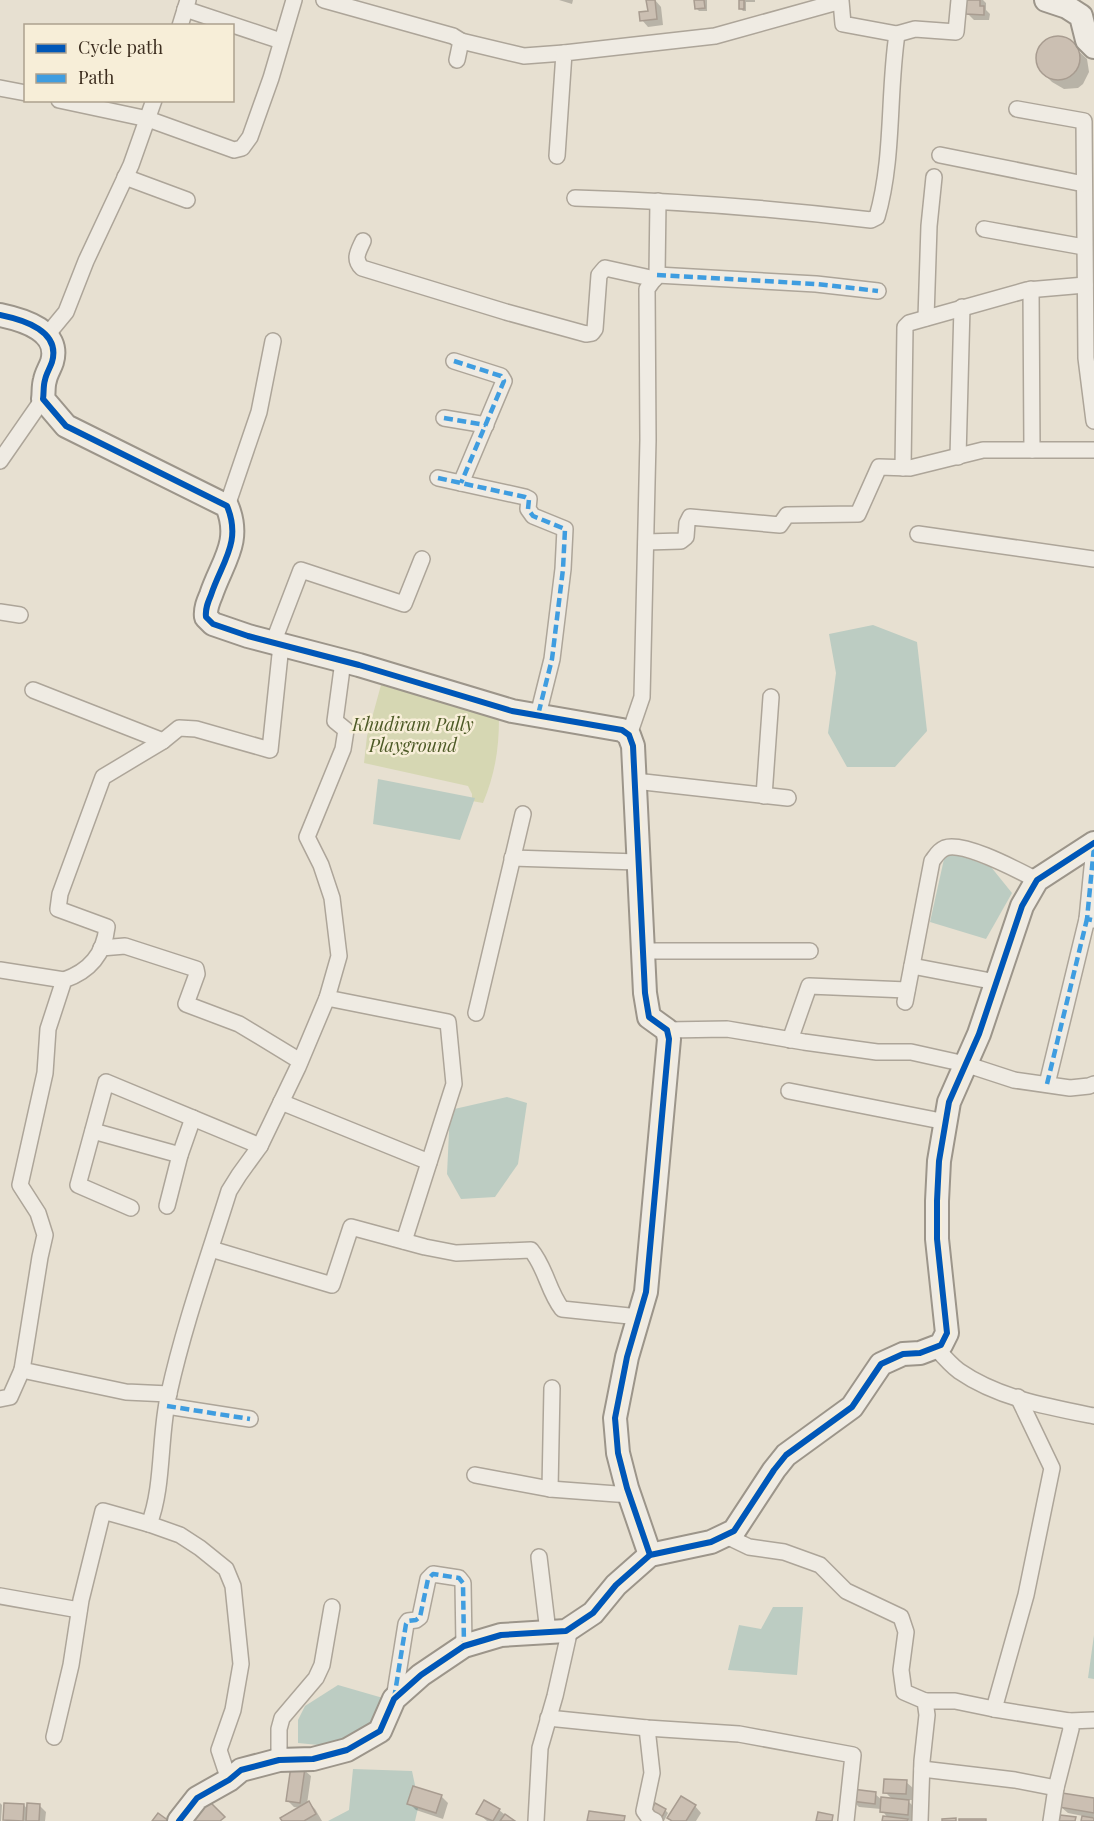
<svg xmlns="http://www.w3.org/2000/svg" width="1094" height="1821" font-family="'Playfair Display',serif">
	<rect width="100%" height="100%" fill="#e7e0d1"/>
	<path fill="#d6d7b3" d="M381,685L499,718C499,749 495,774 483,803L472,801V794L468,786L364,763L367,736Z"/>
	<g fill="#bcccc2">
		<path d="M873,625L917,642L927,731L895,767H847L828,733L836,673L829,634Z"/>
		<path d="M378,779L475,798L460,840L373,824Z"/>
		<path d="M946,850L991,867L1012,893L986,939L930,922Z"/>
		<path d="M507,1097L527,1103L518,1164L495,1197L461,1199L447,1174L450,1110Z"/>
		<path d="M773,1607H803L797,1675L728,1670L739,1625L761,1629Z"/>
		<path d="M1094,1635V1679L1088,1678Z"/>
		<path d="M338,1685L383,1698L370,1733L339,1747L298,1743V1720L305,1706Z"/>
		<path d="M353,1769L412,1771L419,1804L415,1821H328L349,1810Z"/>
	</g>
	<g fill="#0003">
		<path d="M559,0H573L572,4Z"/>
		<path d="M655,0L661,7L663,25L648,27L642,20L649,13Z"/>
		<path d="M696,0H707V11H699L696,8Z"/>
		<path d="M741,0H755V2H746V11H743L741,9Z"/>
		<path d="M968,0H983L986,3V10L990,14L989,20H974L967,13Z"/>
		<path d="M1060,37L1066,39L1087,59L1089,72L1083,84L1078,88L1064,89L1052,82L1041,71L1037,58L1038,51L1047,40Z"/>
		<path d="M304,1770L311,1776L307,1804L309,1803L315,1809L322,1821H284L300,1808L294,1807L287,1800Z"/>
		<path d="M906,1782L913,1788L912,1800H907L915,1808L914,1821H884L888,1818L881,1809L859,1807L852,1800L875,1794L883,1801L893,1800L885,1792Z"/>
		<path d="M441,1796L448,1803L443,1819L416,1810L409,1803Z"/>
		<path d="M1094,1800V1817H1091L1094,1821H1082L1083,1816L1068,1813L1061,1807Z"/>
		<path d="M0,1803L2,1805L1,1821H0Z"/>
		<path d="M24,1805L28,1810L39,1805L46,1812L45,1821H6L5,1819Z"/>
		<path d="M695,1806L701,1813L696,1821H673Z"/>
		<path d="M499,1810L513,1821H487L478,1813Z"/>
		<path d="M665,1810L668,1813L664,1821L654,1816Z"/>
	</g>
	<g fill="#cbbfb2" stroke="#a89c90" stroke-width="1.5">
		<path d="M646,0H655L657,19L640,21L639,12L648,11Z"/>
		<path d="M694,0H704L705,8L695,9Z"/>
		<rect x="739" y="0" width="5" height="9"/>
		<path d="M966,0H980V6H984V15L966,14Z"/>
		<circle cx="1058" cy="58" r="22"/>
		<path d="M291,1766L305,1768L300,1803L286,1801Z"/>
		<path d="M884,1779L907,1780L906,1794L883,1793Z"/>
		<path d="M413,1786L442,1795L436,1813L407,1804Z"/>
		<path d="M852,1789L876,1792L875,1804L851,1801Z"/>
		<path d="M1062,1793L1094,1798V1813L1059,1807Z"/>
		<path d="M681,1796L696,1805L686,1821H672L667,1818Z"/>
		<path d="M881,1797L909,1800L908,1815L880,1812Z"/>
		<path d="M208,1800L225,1817L220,1821H187Z"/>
		<path d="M484,1800L500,1809L493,1821L476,1814Z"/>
		<path d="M309,1801L316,1814L304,1821H282L280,1818Z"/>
		<path d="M4,1803L24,1804L23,1821L3,1820Z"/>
		<path d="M27,1803L40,1804L39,1821H26Z"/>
		<path d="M655,1803L666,1809L661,1819L650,1813Z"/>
		<path d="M589,1811L625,1816L624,1821H587Z"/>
		<path d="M818,1812L833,1815L832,1821H816Z"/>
		<path d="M158,1813L169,1821H152Z"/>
		<path d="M505,1814L515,1821H500Z"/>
		<path d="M1060,1815L1076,1817L1075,1821H1059Z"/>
		<path d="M883,1816L908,1819L907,1821H882Z"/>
		<path d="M1082,1816L1094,1818V1821H1081Z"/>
		<path d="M956,1818V1821H942V1819Z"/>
		<rect x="959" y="1819" width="27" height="2"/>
	</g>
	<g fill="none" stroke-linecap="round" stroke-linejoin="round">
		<g stroke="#ada599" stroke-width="18">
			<g id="street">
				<path d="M324,0L453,36L461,41L457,60"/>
				<path d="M185,9L281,41"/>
				<path d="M180,26L188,0"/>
				<path d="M461,41L524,56L564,53"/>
				<path d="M0,88L26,93"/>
				<path d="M59,100L148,119L234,150L242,148L250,137L271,78L294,0"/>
				<path d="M1017,109L1084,121L1086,358L1094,421"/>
				<path d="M940,155L1084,184"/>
				<path d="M557,156L564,53L715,36L841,1L843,24L897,34"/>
				<path d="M125,177L187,200"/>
				<path d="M575,198C675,201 773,208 871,220L877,217C894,158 888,94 897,34L915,29L956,32L959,0"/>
				<path d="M984,229L1084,247"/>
				<path d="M363,241C358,252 353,259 362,268L506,312L586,334L592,333L595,329L599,275L605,268L655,279"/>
				<path d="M657,275L816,284L878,291"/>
				<path d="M1031,289L1032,450"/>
				<path d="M926,318L929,226L934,177"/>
				<path d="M47,335L66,312L86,261L131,165L154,100"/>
				<path d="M454,361L501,376L504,381L461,483"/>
				<path d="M444,418L486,425"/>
				<path d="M958,457L962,307"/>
				<path d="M0,461L43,399"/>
				<path d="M903,468L905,327L909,323L1027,290L1085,285"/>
				<path d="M438,478L525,497L529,499L528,509L533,516L565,529L563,569L552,659L538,715"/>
				<path d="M227,506L259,412L273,341"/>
				<path d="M918,534L1094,559"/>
				<path d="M646,542L681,541L686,537L687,523L690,517L780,525L787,515L858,514L879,467L910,468L983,450H1094"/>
				<path d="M0,612L20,615"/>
				<path d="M273,643L301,570L404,604L422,559"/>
				<path d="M33,690L163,741"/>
				<path d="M629,735L642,697L648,440L647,289L657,275L658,201"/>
				<path d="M635,781L788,798"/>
				<path d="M764,796L771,697"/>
				<path d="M1094,847L1087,919L1094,920"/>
				<path d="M512,858L638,862"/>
				<path d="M101,948L125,946L196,969L197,974L186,1004L239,1024L300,1061"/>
				<path d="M642,951H810"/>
				<path d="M912,966L996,982"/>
				<path d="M0,970L64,980"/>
				<path d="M327,998L448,1022L454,1084L404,1241"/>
				<path d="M905,1002L932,861C936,856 938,851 945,848C964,841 1019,871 1037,880"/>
				<path d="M476,1013L523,814"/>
				<path d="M667,1030L727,1029L804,1042L877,1052H911L965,1064L1014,1080L1070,1088L1089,1086L1094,1084"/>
				<path d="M790,1040L809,986L907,990"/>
				<path d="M1047,1084L1087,919"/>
				<path d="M789,1091L946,1122"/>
				<path d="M281,1102L429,1162"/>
				<path d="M93,1131L180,1155"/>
				<path d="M167,1206L180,1155L193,1118"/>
				<path d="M131,1208L78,1185L106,1082L260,1146"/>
				<path d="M211,1249L332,1285L351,1227L425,1247L456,1253L531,1250C546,1268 548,1291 562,1309L639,1317"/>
				<path d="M936,1348C943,1356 951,1365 959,1371C998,1398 1048,1407 1094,1416"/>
				<path d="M169,1394L126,1392L22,1370L40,1257L45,1235L38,1213L20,1185L45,1073L48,1029L64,980C90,971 104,954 107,927L58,909L60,894L103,777L163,741L179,728L196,729L270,750L281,645"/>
				<path d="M1018,1397L1052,1468L1026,1595L994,1709L1069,1721L1071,1729L1056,1788"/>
				<path d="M0,1399L10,1397L22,1370"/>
				<path d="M167,1406L250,1419"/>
				<path d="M475,1475L550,1489L630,1495"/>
				<path d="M550,1489L552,1388"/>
				<path d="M724,1535L749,1547L784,1552L820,1565L846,1591L901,1617L906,1632L901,1670L904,1692L925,1701L927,1715L922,1761L920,1821"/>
				<path d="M539,1557L548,1632"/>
				<path d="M0,1596L79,1610"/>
				<path d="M394,1699L406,1624L408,1621L416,1620L420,1617L428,1579L433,1574L459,1578L463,1583L464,1646"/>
				<path d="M925,1701H955L994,1709"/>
				<path d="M548,1718L647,1728L739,1734L853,1755L846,1821"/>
				<path d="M1069,1721L1094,1720"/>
				<path d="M647,1728L652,1773L644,1811L649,1818L655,1821"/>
				<path d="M54,1737L71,1665L81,1600L103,1511L149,1524"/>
				<path d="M279,1760V1729L282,1718L316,1678L322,1665L332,1607"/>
				<path d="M922,1769L1015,1780L1056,1788L1051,1821"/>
				<path d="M229,1780L219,1750L233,1710L241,1664L233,1586L226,1569L200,1548L180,1535L149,1524C164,1487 159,1434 169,1393C184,1325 208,1258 229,1191L239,1175L260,1146L298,1067L327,998L339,956L332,898L321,865L307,837L343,749L346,730L335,721L343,661"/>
				<path d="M536,1821L540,1748L555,1696L568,1638L566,1631"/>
			</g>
		</g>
		<g stroke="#9c958a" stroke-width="26">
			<g id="secondary">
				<path d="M1046,0L1067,7L1081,16L1087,40L1094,47"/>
				<path d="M0,315C24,320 61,331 52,362C50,368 46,374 45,380C43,386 44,393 43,399L66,426L227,506C242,542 222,562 211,595C208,602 205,609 206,617L213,624L248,636L359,665L512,711L622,730L629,735L633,746L645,993L649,1017L667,1030L669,1039L646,1292L627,1357L615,1418L618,1453L627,1488L650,1555"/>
				<path d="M179,1821L197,1798L229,1780L241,1770L279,1760L313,1759L347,1750L380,1731L394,1699L421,1675L464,1646L501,1635L566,1631L593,1613L616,1585L650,1555L711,1542L734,1531L774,1470L786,1455L852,1407L881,1364L903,1354L920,1353L941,1345L947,1333L937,1239V1201L939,1161L949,1102L979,1034L1022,906L1037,880L1094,843"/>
			</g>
		</g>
		<use href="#street" stroke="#efebe3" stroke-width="15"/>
		<use href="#secondary" stroke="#efebe3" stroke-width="22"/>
		<g stroke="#3f9de0" stroke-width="4.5" stroke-dasharray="9 4.5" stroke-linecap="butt">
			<path d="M657,275L816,284L878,291"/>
			<path d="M454,361L501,376L504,381L461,483"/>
			<path d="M444,418L486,425"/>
			<path d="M438,478L525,497L529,499L528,509L533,516L565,529L563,569L552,659L538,715"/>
			<path d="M1092,920L1087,919L1094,847"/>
			<path d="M1047,1084L1087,919"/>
			<path d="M167,1406L250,1419"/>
			<path d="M394,1699L406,1624L408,1621L416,1620L420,1617L428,1579L433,1574L459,1578L463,1583L464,1646"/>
		</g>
		<g stroke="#f7eed8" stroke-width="10">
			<g id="cycleway">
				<path d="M0,315C24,320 61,331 52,362C50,368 46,374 45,380C43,386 44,393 43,399L66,426L227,506C242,542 222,562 211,595C208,602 205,609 206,617L213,624L248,636L359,665L512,711L622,730L629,735L633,746L645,993L649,1017L667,1030L669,1039L646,1292L627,1357L615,1418L618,1453L627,1488L650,1555"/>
				<path d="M179,1821L197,1798L229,1780L241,1770L279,1760L313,1759L347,1750L380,1731L394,1699L421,1675L464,1646L501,1635L566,1631L593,1613L616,1585L650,1555L711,1542L734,1531L774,1470L786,1455L852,1407L881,1364L903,1354L920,1353L941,1345L947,1333L937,1239V1201L939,1161L949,1102L979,1034L1022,906L1037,880L1094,843"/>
			</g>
		</g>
		<use href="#cycleway" stroke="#0057b8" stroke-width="6"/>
	</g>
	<g text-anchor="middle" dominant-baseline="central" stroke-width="5" stroke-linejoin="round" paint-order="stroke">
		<g font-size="18" font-style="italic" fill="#4d5a26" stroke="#f7eed8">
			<text x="413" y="724">Khudiram Pally<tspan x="413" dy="21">Playground</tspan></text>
		</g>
	</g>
	<rect x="24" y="24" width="210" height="78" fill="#f7eed8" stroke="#ada18e" stroke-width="1.5"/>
	<rect x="36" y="44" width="30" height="9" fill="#0057b8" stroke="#ada18e" stroke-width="1.5"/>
	<text x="78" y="54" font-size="18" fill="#3d2e20">Cycle path</text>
	<rect x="36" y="74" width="30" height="9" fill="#3f9de0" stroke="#ada18e" stroke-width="1.5"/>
	<text x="78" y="84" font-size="18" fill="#3d2e20">Path</text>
</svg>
